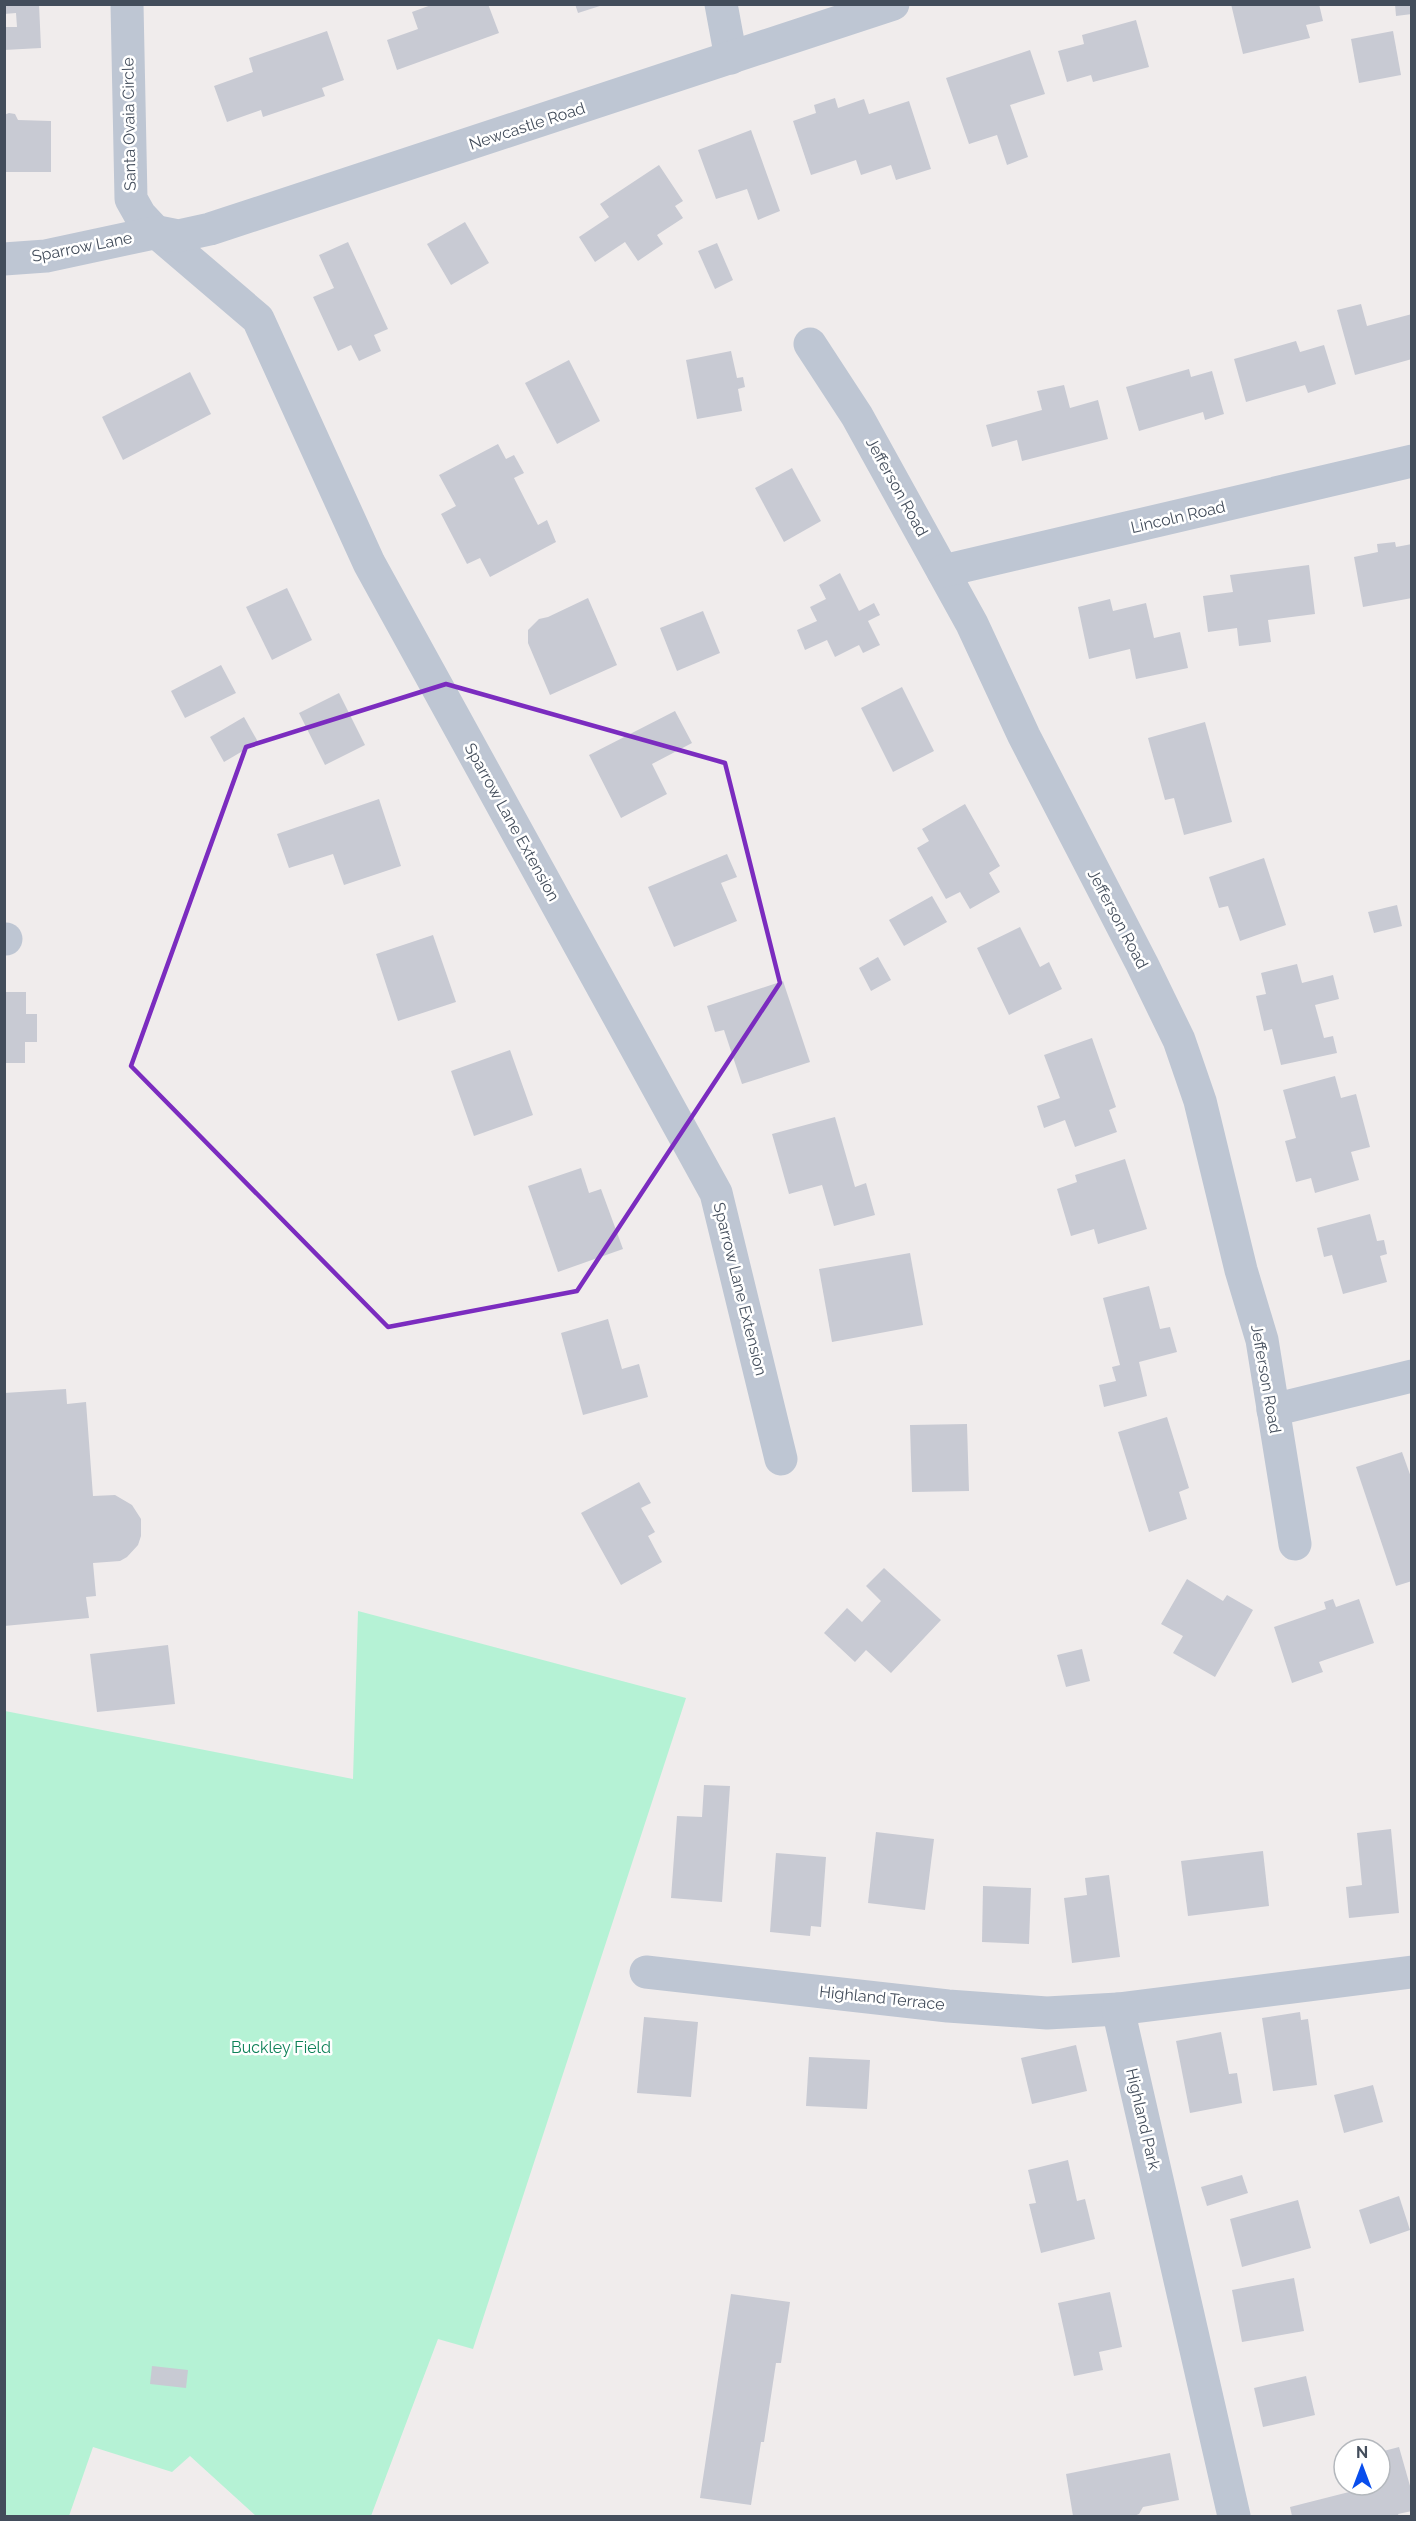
<svg xmlns="http://www.w3.org/2000/svg" width="1416" height="2521" font-family="Raleway,sans-serif">
	<rect width="100%" height="100%" fill="#f0ecec"/>
	<path fill="#b5f2d5" d="M358,1611L686,1698L473,2349L438,2339L371,2516H256L190,2456L172,2472L93,2447L69,2516H5V1711L353,1779Z"/>
	<g fill="#c8cad3">
		<path d="M4,4H39L41,48L4,50V27H17L16,13L4,14Z"/>
		<path d="M434,4H488L499,33L397,70L387,40L418,29L412,12Z"/>
		<path d="M575,4H603V5L578,13Z"/>
		<path d="M1231,4H1319L1323,21L1306,25L1310,38L1243,54Z"/>
		<path d="M1395,4H1411L1412,14L1396,16Z"/>
		<path d="M1136,20L1149,67L1093,82L1091,75L1067,82L1058,51L1084,44L1082,35Z"/>
		<path d="M327,31L344,80L322,88L325,96L263,117L261,110L227,122L214,86L253,72L249,58Z"/>
		<path d="M1393,31L1401,75L1359,83L1351,39Z"/>
		<path d="M1030,50L1045,94L1010,105L1028,157L1007,165L997,135L969,144L946,78Z"/>
		<path d="M835,98L838,108L864,99L869,114L909,101L931,169L896,180L891,165L861,175L856,160L811,175L793,121L816,113L814,105Z"/>
		<path d="M9,113L15,114L18,120L51,121V172H4V115Z"/>
		<path d="M751,130L780,211L758,220L747,189L716,199L698,150Z"/>
		<path d="M659,165L683,201L675,206L683,218L657,235L663,244L638,261L625,242L595,262L579,237L609,217L600,204Z"/>
		<path d="M465,222L489,263L451,285L427,244Z"/>
		<path d="M348,242L388,329L374,335L381,351L359,361L351,345L338,351L313,297L334,288L319,255Z"/>
		<path d="M717,243L733,280L715,289L698,251Z"/>
		<path d="M1361,304L1367,326L1412,314V359L1355,375L1337,310Z"/>
		<path d="M1296,341L1300,352L1324,345L1336,384L1308,393L1305,385L1246,402L1234,359Z"/>
		<path d="M731,351L737,378L743,377L745,387L738,389L742,411L697,419L686,360Z"/>
		<path d="M569,360L600,421L557,444L525,383Z"/>
		<path d="M1189,369L1191,377L1212,371L1224,414L1205,420L1203,412L1139,431L1126,387Z"/>
		<path d="M190,372L211,414L123,460L102,417Z"/>
		<path d="M1064,385L1070,408L1098,400L1108,439L1022,461L1017,440L992,447L986,425L1042,410L1037,391Z"/>
		<path d="M498,444L506,459L514,455L524,473L514,478L538,525L547,520L556,542L490,577L480,558L467,564L441,514L456,506L439,475Z"/>
		<path d="M792,468L821,521L784,542L755,488Z"/>
		<path d="M1395,542L1396,547L1412,544V598L1363,607L1354,557L1378,552L1377,544Z"/>
		<path d="M1309,565L1315,614L1268,620L1271,642L1239,646L1237,628L1208,632L1203,596L1233,592L1230,575Z"/>
		<path d="M840,573L859,611L874,603L880,615L868,621L880,645L863,653L859,645L835,657L827,640L805,650L797,630L817,621L810,607L826,599L819,585Z"/>
		<path d="M287,588L312,640L272,660L246,607Z"/>
		<path d="M588,598L617,665L550,695L528,643V630L539,619L548,617Z"/>
		<path d="M1110,599L1113,611L1146,603L1154,638L1180,632L1188,668L1136,679L1130,649L1089,659L1078,607Z"/>
		<path d="M703,611L720,653L677,671L660,628Z"/>
		<path d="M221,665L236,693L185,718L171,691Z"/>
		<path d="M902,687L934,751L893,772L861,708Z"/>
		<path d="M339,693L365,745L325,765L299,713Z"/>
		<path d="M675,711L692,743L652,764L667,794L621,818L589,755Z"/>
		<path d="M244,717L258,742L224,762L210,737Z"/>
		<path d="M1205,722L1232,822L1184,835L1174,798L1165,800L1148,738Z"/>
		<path d="M379,799L401,866L344,885L333,854L289,868L277,834Z"/>
		<path d="M965,804L1000,866L989,873L1000,892L970,909L960,892L946,899L917,848L929,841L922,829Z"/>
		<path d="M727,854L737,877L721,883L737,921L674,947L648,887Z"/>
		<path d="M1264,858L1286,925L1240,941L1228,906L1219,908L1209,877Z"/>
		<path d="M932,896L947,922L904,946L889,920Z"/>
		<path d="M1397,905L1402,926L1374,933L1368,912Z"/>
		<path d="M1020,927L1040,967L1049,962L1062,989L1009,1015L977,948Z"/>
		<path d="M433,935L456,1002L398,1021L376,954Z"/>
		<path d="M878,957L891,980L871,991L859,968Z"/>
		<path d="M1297,964L1302,983L1333,975L1339,999L1315,1005L1324,1038L1333,1036L1337,1053L1281,1065L1272,1029L1264,1031L1256,996L1266,994L1261,973Z"/>
		<path d="M783,981L810,1062L742,1084L724,1030L715,1032L707,1006Z"/>
		<path d="M4,992H26V1014H37V1042H25V1063H4Z"/>
		<path d="M1092,1038L1116,1107L1109,1110L1117,1132L1075,1147L1065,1120L1044,1128L1037,1106L1060,1098L1044,1055Z"/>
		<path d="M510,1050L533,1115L474,1136L451,1071Z"/>
		<path d="M1335,1076L1341,1098L1356,1094L1370,1147L1351,1152L1359,1180L1315,1193L1311,1178L1296,1182L1285,1141L1296,1138L1283,1090Z"/>
		<path d="M835,1117L855,1187L866,1183L875,1215L834,1226L822,1185L789,1194L772,1134Z"/>
		<path d="M1125,1159L1147,1229L1098,1244L1094,1229L1071,1236L1057,1189L1077,1182L1075,1175Z"/>
		<path d="M581,1168L589,1193L601,1189L623,1249L558,1272L528,1186Z"/>
		<path d="M1370,1214L1377,1241L1384,1240L1387,1254L1380,1256L1387,1282L1343,1294L1332,1255L1324,1257L1317,1228Z"/>
		<path d="M910,1253L923,1325L832,1342L819,1269Z"/>
		<path d="M1149,1286L1160,1329L1170,1327L1177,1352L1139,1362L1147,1396L1104,1407L1099,1385L1116,1381L1112,1367L1120,1365L1103,1298Z"/>
		<path d="M608,1319L622,1369L639,1364L648,1397L583,1415L561,1333Z"/>
		<path d="M66,1389L67,1404L86,1402L93,1496L115,1495L132,1505L141,1519V1536L138,1545L127,1557L120,1561L93,1563L96,1596L86,1597L89,1618L4,1626V1393Z"/>
		<path d="M1167,1417L1189,1488L1179,1492L1187,1519L1149,1532L1118,1432Z"/>
		<path d="M967,1424L969,1491L912,1492L910,1425Z"/>
		<path d="M1402,1452L1412,1480V1581L1396,1586L1356,1467Z"/>
		<path d="M639,1482L651,1503L641,1508L655,1532L648,1536L662,1562L621,1585L581,1513Z"/>
		<path d="M884,1568L941,1620L891,1673L866,1650L855,1662L824,1633L847,1608L862,1622L881,1601L866,1586Z"/>
		<path d="M1187,1579L1223,1601L1227,1595L1253,1610L1215,1677L1173,1653L1183,1636L1161,1624Z"/>
		<path d="M1333,1599L1336,1607L1359,1599L1374,1643L1319,1662L1323,1672L1292,1683L1274,1627L1326,1609L1324,1602Z"/>
		<path d="M168,1645L175,1704L97,1712L90,1654Z"/>
		<path d="M1082,1649L1090,1681L1066,1687L1057,1655Z"/>
		<path d="M704,1785L730,1786L722,1902L671,1898L677,1816L702,1817Z"/>
		<path d="M1391,1829L1399,1913L1349,1918L1346,1887L1362,1885L1357,1833Z"/>
		<path d="M876,1832L934,1839L925,1910L868,1903Z"/>
		<path d="M1263,1851L1269,1906L1188,1916L1181,1861Z"/>
		<path d="M776,1853L826,1857L821,1927L811,1926L810,1936L770,1932Z"/>
		<path d="M1109,1875L1120,1957L1072,1963L1064,1898L1087,1895L1085,1878Z"/>
		<path d="M983,1886L1031,1888L1029,1944L982,1942Z"/>
		<path d="M1300,2012L1301,2020L1308,2019L1317,2085L1273,2091L1262,2018Z"/>
		<path d="M644,2017L698,2022L691,2097L637,2093Z"/>
		<path d="M1221,2032L1229,2074L1237,2073L1242,2103L1190,2113L1176,2041Z"/>
		<path d="M1076,2045L1087,2091L1032,2104L1021,2058Z"/>
		<path d="M809,2057L870,2060L867,2109L806,2106Z"/>
		<path d="M1373,2085L1383,2122L1344,2133L1334,2095Z"/>
		<path d="M1068,2160L1077,2201L1085,2199L1095,2239L1041,2253L1029,2204L1036,2203L1028,2170Z"/>
		<path d="M1242,2175L1248,2193L1207,2206L1201,2187Z"/>
		<path d="M1399,2196L1410,2230L1370,2244L1359,2210Z"/>
		<path d="M1298,2200L1311,2248L1242,2267L1230,2219Z"/>
		<path d="M1294,2278L1304,2331L1242,2342L1232,2290Z"/>
		<path d="M1110,2292L1122,2347L1099,2352L1103,2370L1074,2376L1058,2303Z"/>
		<path d="M731,2294L790,2302L781,2363H776L764,2442H761L751,2505L700,2498Z"/>
		<path d="M152,2366L188,2370L186,2388L150,2384Z"/>
		<path d="M1306,2376L1315,2415L1263,2427L1254,2388Z"/>
		<path d="M1399,2447L1412,2493V2511L1398,2514L1399,2516H1292L1290,2507L1349,2492L1347,2485H1380V2452Z"/>
		<path d="M1170,2453L1179,2500L1143,2507L1139,2514L1134,2516H1073L1066,2474Z"/>
	</g>
	<g fill="none" stroke-linecap="round" stroke-linejoin="round">
		<g stroke="#bec6d3" stroke-width="33">
			<path d="M127,4L131,199L140,215L155,231L258,319L369,563L716,1193L781,1459"/>
			<path d="M721,4L731,58"/>
			<path d="M4,259L46,256L158,232L178,236L210,229L893,4"/>
			<path d="M810,344L857,416L972,624L1024,736L1142,964L1179,1040L1200,1101L1241,1270L1262,1340L1295,1544"/>
			<path d="M943,571L1412,461"/>
			<path d="M4,939H6"/>
			<path d="M1273,1410L1412,1376"/>
			<path d="M646,1972L948,2006L1047,2013L1118,2009"/>
			<path d="M1234,2516L1118,2009L1412,1972"/>
		</g>
	</g>
	<path fill="none" stroke="#7b2cbf" stroke-width="4.5" stroke-linejoin="round" d="M446,684L725,763L780,983L577,1291L388,1327L131,1066L246,747Z"/>
	<g text-anchor="middle" dominant-baseline="central" stroke-width="5" stroke-linejoin="round" paint-order="stroke">
		<g font-size="16" fill="#434d5b" stroke="#fff">
			<text transform="translate(129 124) rotate(-91)">Santa Ovaia Circle</text>
			<text transform="translate(527 126) rotate(-18)">Newcastle Road</text>
			<text transform="translate(82 247) rotate(-11)">Sparrow Lane</text>
			<text transform="translate(897 487) rotate(61)">Jefferson Road</text>
			<text transform="translate(1178 517) rotate(-13)">Lincoln Road</text>
			<text transform="translate(512 822) rotate(61)">Sparrow Lane Extension</text>
			<text transform="translate(1118 919) rotate(62)">Jefferson Road</text>
			<text transform="translate(740 1289) rotate(76)">Sparrow Lane Extension</text>
			<text transform="translate(1266 1379) rotate(80)">Jefferson Road</text>
			<text transform="translate(882 1998) rotate(6)">Highland Terrace</text>
			<text transform="translate(1143 2119) rotate(77)">Highland Park</text>
		</g>
		<g font-size="16" fill="#0e8258" stroke="#fff">
			<text x="281" y="2047">Buckley Field</text>
		</g>
	</g>
	<rect width="1416" height="2521" fill="none" stroke="#434d5b" stroke-width="12"/>
	<g transform="translate(1362 2467)"><circle r="28" fill="#ffffff" stroke="#b4b8bd" stroke-width="1.5"/>
	<path d="M0-4.5L10 22L0 15L-10 22Z" fill="#094eed"/>
	<text y="-9" font-size="16" font-weight="bold" text-anchor="middle" fill="#434d5b">N</text>
	</g>
</svg>
